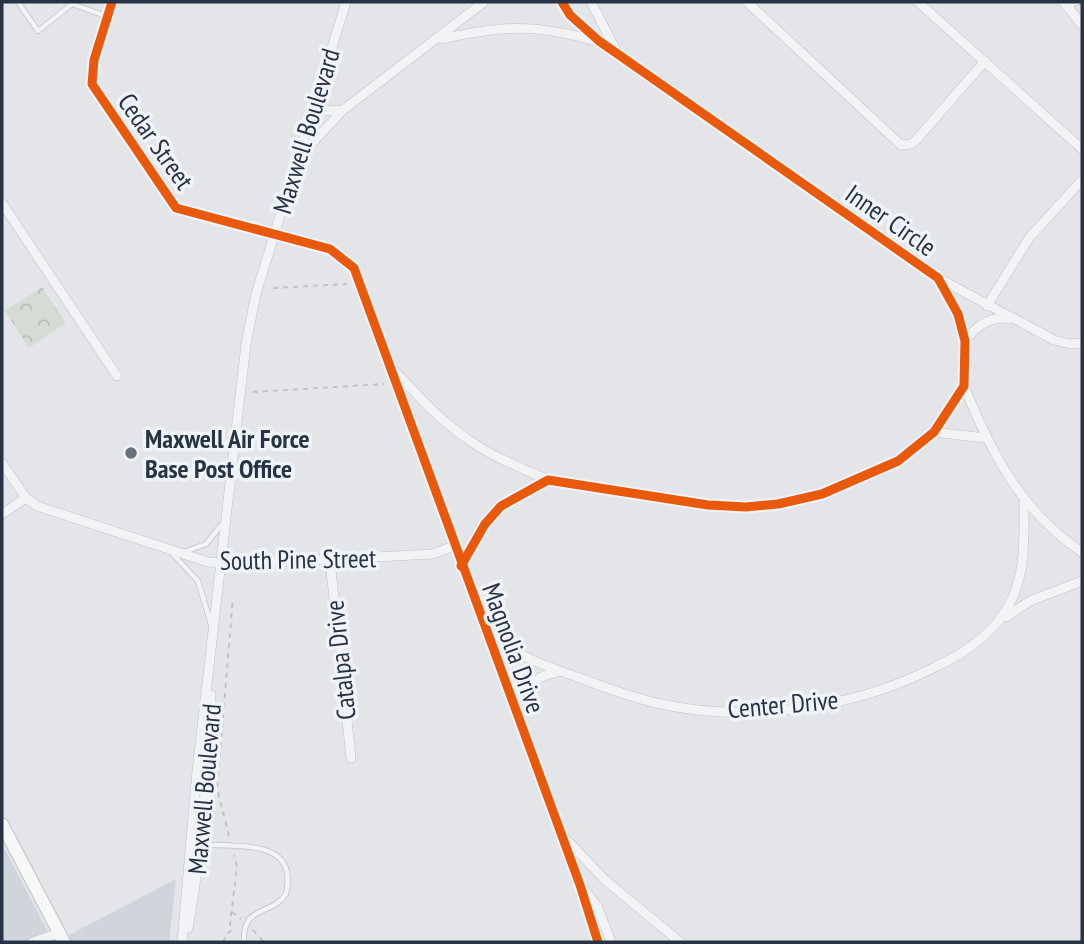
<svg xmlns="http://www.w3.org/2000/svg" width="1084" height="944" font-family="'PT Sans Narrow',sans-serif">
	<defs>
		<pattern id="park-crowns" width="20" height="18" patternUnits="userSpaceOnUse" patternTransform="scale(1.75)"><rect width="20" height="18" fill="#d4dcd3"/><path d="M2 6a3 3 0 1 1 6 0M12 15a3 3 0 1 1 6 0" fill="none" stroke="#b6bdb6"/></pattern>
	</defs>
	<rect width="100%" height="100%" fill="#e3e5e8"/>
	<g fill="#d0d5dc">
		<path d="M2,844L53,942H2Z"/>
		<path d="M176,879L169,942H56Z"/>
	</g>
	<path fill="url(#park-crowns)" d="M42,287L66,323L29,348L5,311Z"/>
	<g fill="none" stroke-linecap="round" stroke-linejoin="round">
		<g stroke="#c1c3c6" stroke-width="6">
			<g id="service">
				<path d="M18,2L38,31L72,4L106,16"/>
				<path d="M1068,6L1079,2"/>
				<path d="M170,551L198,581L211,624"/>
				<path d="M184,552L206,544L223,523"/>
				<path d="M200,844C237,848 299,837 286,894C272,916 242,904 244,942"/>
			</g>
		</g>
		<g stroke="#c1c3c6" stroke-width="10">
			<g id="minor">
				<path d="M112,2L94,60L92,84L176,208L330,249L354,268L580,885L598,942"/>
				<path d="M591,2L617,52"/>
				<path d="M747,2L901,145L911,144L917,139L985,61"/>
				<path d="M918,2L1082,149"/>
				<path d="M1064,2L1082,25"/>
				<path d="M442,39C504,25 535,24 596,41"/>
				<path d="M314,106L328,111L343,110L484,2"/>
				<path d="M297,169L311,144L343,110"/>
				<path d="M2,203L117,376"/>
				<path d="M940,279L1054,340L1070,344L1082,343"/>
				<path d="M987,306L1029,238L1082,180"/>
				<path d="M965,341C976,326 991,315 1010,319"/>
				<path d="M392,368C414,391 435,416 462,435C488,455 519,467 548,480"/>
				<path d="M964,386C991,452 1021,512 1082,552"/>
				<path d="M934,432L985,438"/>
				<path d="M2,463L26,498L37,506L208,562L240,564L433,554L454,546"/>
				<path d="M2,514L26,498"/>
				<path d="M330,561L351,758"/>
				<path d="M461,566L485,524L501,506L548,480L708,505L746,507L778,504L822,494L898,461L934,432L964,386L965,341L958,314L938,278L599,41L570,15L562,2"/>
				<path d="M1006,617L1030,601L1082,581"/>
				<path d="M485,631C514,655 545,666 580,678C606,688 633,698 661,704C748,723 851,709 931,669C962,655 996,633 1011,601C1026,571 1024,535 1024,502"/>
				<path d="M516,712C520,688 534,677 557,672"/>
				<path d="M565,838L605,880L680,942"/>
				<path d="M583,888L598,908L611,942"/>
				<path d="M188,928C202,851 208,773 211,695"/>
				<path d="M33,942L59,933"/>
				<path d="M182,942L197,771L246,344L256,294L346,2"/>
			</g>
		</g>
		<g stroke="#c1c3c6" stroke-width="14">
			<path id="secondary" d="M2,824L64,942"/>
		</g>
		<g stroke="#c1c3c8" stroke-width="2" stroke-dasharray="5 5" stroke-linecap="butt">
			<path d="M273,288L347,284"/>
			<path d="M253,392L384,384"/>
			<path d="M229,836L217,788L233,598"/>
			<path d="M232,912L241,919"/>
			<path d="M253,930L264,942"/>
			<path d="M224,942L225,935L232,930L230,924L237,867L234,855"/>
		</g>
		<use href="#service" stroke="#f2f3f5" stroke-width="4.5"/>
		<use href="#minor" stroke="#f2f3f5" stroke-width="9"/>
		<use href="#secondary" stroke="#f6f7f7" stroke-width="12"/>
		<g stroke="#f0f4f8" stroke-width="13">
			<g id="cycleway">
				<path d="M112,2L94,60L92,84L176,208L330,249L354,268L580,885L598,942"/>
				<path d="M461,566L485,524L501,506L548,480L708,505L746,507L778,504L822,494L898,461L934,432L964,386L965,341L958,314L938,278L599,41L570,15L562,2"/>
			</g>
		</g>
		<use href="#cycleway" stroke="#e8590c" stroke-width="9"/>
	</g>
	<circle fill="#69717d" stroke="#f0f4f8" stroke-width="2.5" cx="131" cy="453" r="7"/>
	<g text-anchor="middle" dominant-baseline="central" stroke-width="7" stroke-linejoin="round" paint-order="stroke">
		<g font-size="26" fill="#273344" stroke="#f0f4f8">
			<text transform="translate(306 131) rotate(-73)">Maxwell Boulevard</text>
			<text transform="translate(156 141) rotate(55)">Cedar Street</text>
			<text transform="translate(891 220) rotate(35)">Inner Circle</text>
			<text transform="translate(298 559) rotate(-1)">South Pine Street</text>
			<text transform="translate(514 648) rotate(70)">Magnolia Drive</text>
			<text transform="translate(340 660) rotate(-96)">Catalpa Drive</text>
			<text transform="translate(783 704) rotate(-5)">Center Drive</text>
			<text transform="translate(204 789) rotate(-85)">Maxwell Boulevard</text>
		</g>
		<g font-size="26" font-weight="bold" fill="#273344" stroke="#f0f4f8" text-anchor="start">
			<text x="145" y="438">Maxwell Air Force<tspan x="145" dy="30">Base Post Office</tspan></text>
		</g>
	</g>
	<rect width="1084" height="944" fill="none" stroke="#273344" stroke-width="7"/>
</svg>
